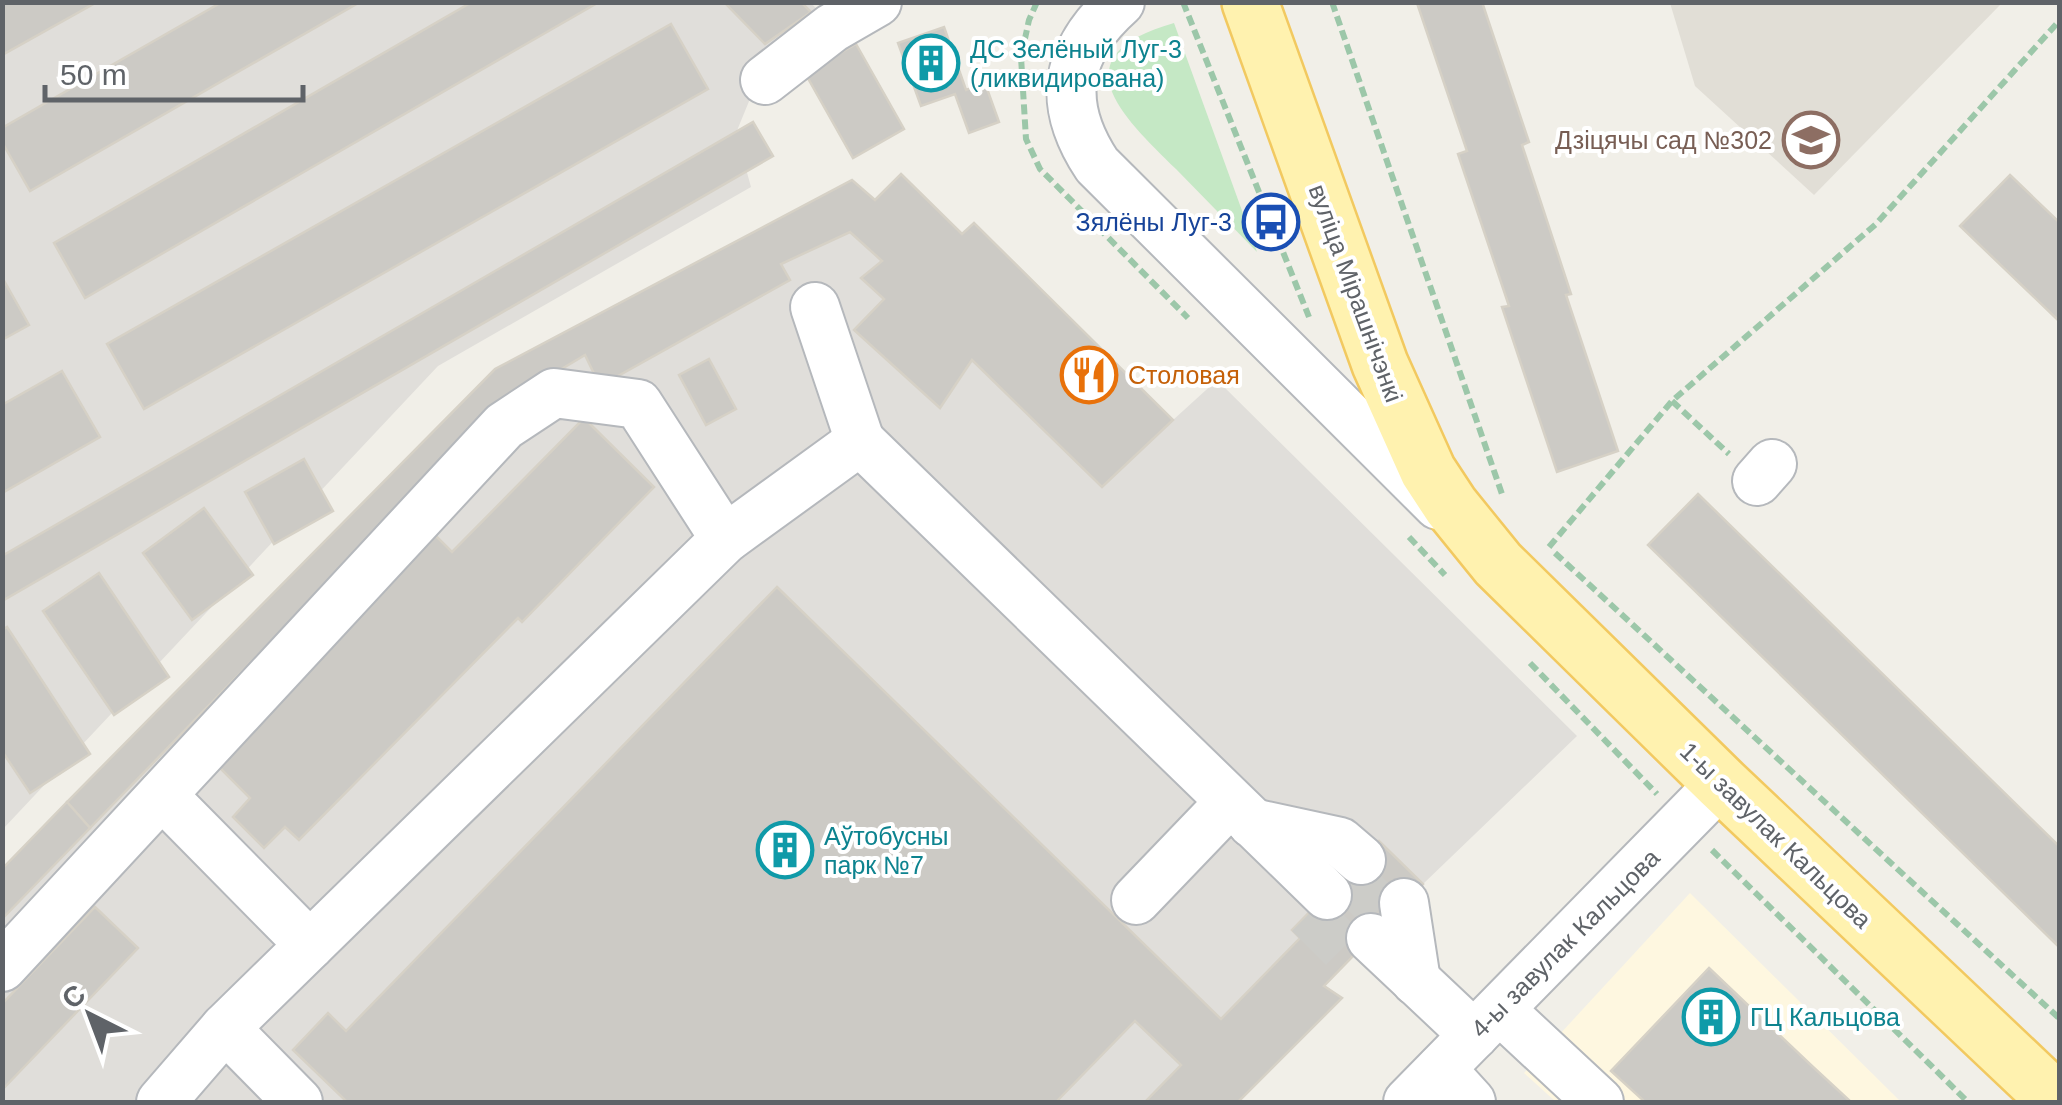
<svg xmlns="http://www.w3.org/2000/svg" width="2062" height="1105" font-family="Arial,sans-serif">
	<rect width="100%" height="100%" fill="#f1efe8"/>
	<path fill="#fef7e0" d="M1690,893L1901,1102H1556L1524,1073Z"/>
	<g fill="#e0deda">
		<path d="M810,2L846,39L752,94L736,133L751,187L438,366L3,829V3Z"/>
		<path d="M901,174L961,234L974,223L1173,420L1217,380L1577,736L1423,884L1325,985L1342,998L1238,1102H3L2,869L67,802L495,369L852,180L875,200Z"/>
	</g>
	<path fill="#e1ded6" d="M1670,3V2L2002,3L1814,195L1695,86Z"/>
	<path fill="#c5e8c5" d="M1174,23L1257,252C1230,224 1203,197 1176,169C1121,115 1058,56 1174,23Z"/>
	<g fill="#cccac5" stroke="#d6d1c6" stroke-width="2.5">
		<path d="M2,2H97L2,55Z"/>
		<path d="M222,2H360L30,191L2,142V128Z"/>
		<path d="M472,2H599L85,298L54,243Z"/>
		<path d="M724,2H801L811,12L765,44Z"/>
		<path d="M1482,2L1529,142L1522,145L1571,294L1566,295L1618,451L1557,472L1502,307L1509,306L1458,154L1467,151L1417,3Z"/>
		<path d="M671,24L708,89L144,409L107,344Z"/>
		<path d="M944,27L966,90L985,83L999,122L969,133L955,94L921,106L898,43Z"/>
		<path d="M856,44L904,129L853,158L805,73Z"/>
		<path d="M753,122L773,156L2,601V556Z"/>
		<path d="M901,174L962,234L974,223L1173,420L1102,487L972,360L940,408L854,330L884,299L861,278L882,261L850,232L781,264L790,280L600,386L585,355L498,407L90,828L67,802L495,369L852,180L875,200Z"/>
		<path d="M2010,175L2060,223V322L1960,226Z"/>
		<path d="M2,277L29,325L2,340Z"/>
		<path d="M709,359L736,409L706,425L679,375Z"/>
		<path d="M62,371L100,437L2,493V405Z"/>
		<path d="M584,418L654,487L522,622L518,618L299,840L285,827L264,848L233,817L250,798L210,758L432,532L452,552Z"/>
		<path d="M304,459L333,511L274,544L245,492Z"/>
		<path d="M1698,494L2060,847V948L1648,545Z"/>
		<path d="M204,508L253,575L192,620L143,553Z"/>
		<path d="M99,573L169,677L114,715L43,611Z"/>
		<path d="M777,587L1221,1019L1300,938L1292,930L1379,841L1423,884L1324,986L1342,998L1238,1102H1145L1181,1065L1135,1021L1056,1102H347L293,1050L328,1013L346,1031Z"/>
		<path d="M7,627L90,754L30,793L2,751V630Z"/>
		<path d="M67,802L90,828L2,919V869Z"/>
		<path d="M95,907L138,948L2,1090V1004Z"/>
		<path d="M1709,968L1812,1066L1851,1102H1645L1611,1071Z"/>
	</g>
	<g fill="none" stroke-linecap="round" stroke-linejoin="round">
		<g stroke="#ccccc8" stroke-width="48" stroke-dasharray="48 24" stroke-linecap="butt">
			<path d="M1347,874L1389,919"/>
			<path d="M1309,914L1352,957"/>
		</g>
		<g stroke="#b5b8bc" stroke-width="52">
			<g id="minor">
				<path d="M1120,2C1065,51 1056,103 1097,165L1438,505"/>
				<path d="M765,80L832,28L877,2"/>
				<path d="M815,307L860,441"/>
				<path d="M1757,481L1772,464"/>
				<path d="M162,795L310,945"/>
				<path d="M1252,823L1340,842L1361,860"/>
				<path d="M1136,900L1230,802"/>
				<path d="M1404,903L1416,981"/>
				<path d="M1371,938L1474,1035"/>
				<path d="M2,967L504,426L554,393L638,404L725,539"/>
				<path d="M1500,1010L1599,1102"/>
				<path d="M1441,1069L1471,1102"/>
				<path d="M161,1102L225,1028"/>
				<path d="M298,1102L225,1028L725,539L860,441L1327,895"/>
				<path d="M1408,1102L1721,783"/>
			</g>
		</g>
		<g stroke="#f2c960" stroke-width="60">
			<path id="major" d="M1250,2L1380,364L1428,471L1451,506L1498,564L1721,783L2058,1102"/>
		</g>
		<g stroke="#9cc7a9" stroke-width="6" stroke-dasharray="10 5" stroke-linecap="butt">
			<path d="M1037,2L1029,20L1021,57L1026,139L1040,169L1188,318"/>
			<path d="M1183,2L1309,317"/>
			<path d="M1332,2L1503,497"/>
			<path d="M1672,401L1729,454"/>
			<path d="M1409,537L1445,575"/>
			<path d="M1549,547L1672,401L1876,224L2060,20"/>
			<path d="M1555,553L2060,1019"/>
			<path d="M1530,663L1657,794"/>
			<path d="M1712,850L1968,1102"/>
		</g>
		<use href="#minor" stroke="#fff" stroke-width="48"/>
		<use href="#major" stroke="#fff2af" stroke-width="55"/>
	</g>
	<defs>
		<g id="building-ring" transform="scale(2.875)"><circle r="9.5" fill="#fff" stroke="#0f9aa8" stroke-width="1.5"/><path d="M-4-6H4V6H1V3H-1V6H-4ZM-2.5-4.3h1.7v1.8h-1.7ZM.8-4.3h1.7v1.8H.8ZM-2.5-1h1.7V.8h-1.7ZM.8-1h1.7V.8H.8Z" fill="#0f9aa8"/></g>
		<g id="school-ring" transform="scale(2.875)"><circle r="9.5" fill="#fff" stroke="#8d6e63" stroke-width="1.5"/><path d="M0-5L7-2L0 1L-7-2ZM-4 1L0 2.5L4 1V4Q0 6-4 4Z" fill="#8d6e63"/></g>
		<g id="bus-ring" transform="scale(2.875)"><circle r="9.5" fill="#fff" stroke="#1a4fb4" stroke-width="1.5"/><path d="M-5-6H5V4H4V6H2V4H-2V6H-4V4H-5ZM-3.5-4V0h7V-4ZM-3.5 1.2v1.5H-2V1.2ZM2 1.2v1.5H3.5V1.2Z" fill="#1a4fb4"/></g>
		<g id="restaurant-ring" transform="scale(2.875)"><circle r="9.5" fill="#fff" stroke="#e8710a" stroke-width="1.5"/><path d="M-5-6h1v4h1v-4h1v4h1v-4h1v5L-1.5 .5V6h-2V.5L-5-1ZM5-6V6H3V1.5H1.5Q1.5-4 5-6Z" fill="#e8710a"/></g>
	</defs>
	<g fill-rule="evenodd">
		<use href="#building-ring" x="931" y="63"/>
		<use href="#school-ring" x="1811" y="140"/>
		<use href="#bus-ring" x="1271" y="222"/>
		<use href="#restaurant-ring" x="1089" y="375"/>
		<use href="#building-ring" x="785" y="850"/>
		<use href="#building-ring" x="1711" y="1017"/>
	</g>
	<g text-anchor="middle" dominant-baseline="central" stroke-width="8" stroke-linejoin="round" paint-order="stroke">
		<g font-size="25" fill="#0d838f" stroke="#fff" text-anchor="start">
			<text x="970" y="49">ДС Зелёный Луг-3<tspan x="970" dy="29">(ликвидирована)</tspan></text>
			<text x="824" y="836">Аўтобусны<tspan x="824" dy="29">парк №7</tspan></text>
			<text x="1750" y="1017">ГЦ Кальцова</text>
		</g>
		<g font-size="25" fill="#785e54" stroke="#fff" text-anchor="end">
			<text x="1772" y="140">Дзіцячы сад №302</text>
		</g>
		<g font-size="25" fill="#164399" stroke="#fff" text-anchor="end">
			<text x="1232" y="222">Зялёны Луг-3</text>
		</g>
		<g font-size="25" fill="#5f6368" stroke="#fff">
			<text transform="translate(1356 293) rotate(70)">вуліца Мірашнічэнкі</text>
			<text transform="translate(1776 835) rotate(44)">1-ы завулак Кальцова</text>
			<text transform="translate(1565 943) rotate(-45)">4-ы завулак Кальцова</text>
		</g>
		<g font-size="25" fill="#c56008" stroke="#fff" text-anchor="start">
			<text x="1128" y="375">Столовая</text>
		</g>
	</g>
	<rect width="2062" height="1105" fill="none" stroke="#5f6368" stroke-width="10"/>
	<g transform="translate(90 1015) rotate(318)" stroke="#ffffff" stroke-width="8" paint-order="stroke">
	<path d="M0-8L18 38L0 25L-18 38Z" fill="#5f6368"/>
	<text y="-15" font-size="28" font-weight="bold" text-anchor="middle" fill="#5f6368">С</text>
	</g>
	<path d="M45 85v15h258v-15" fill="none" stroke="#5f6368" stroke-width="5"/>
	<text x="60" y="85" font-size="30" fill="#5f6368" stroke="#ffffff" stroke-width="8" paint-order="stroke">50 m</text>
</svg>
